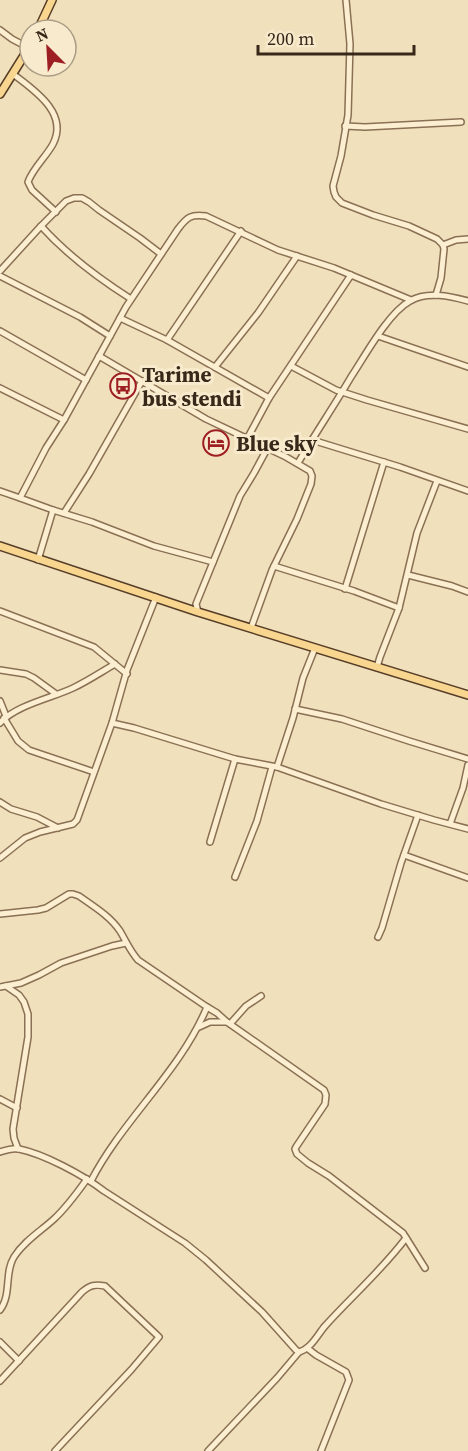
<svg xmlns="http://www.w3.org/2000/svg" width="468" height="1451" font-family="'Source Serif 4',serif">
	<rect width="100%" height="100%" fill="#f1e0bc"/>
	<g fill="none" stroke-linecap="round" stroke-linejoin="round">
		<g stroke="#8a7054" stroke-width="8">
			<g id="minor">
				<path d="M346,0L350,44L348,115L341,156L333,186L334,192L336,197L342,203L373,215L409,226L437,239L443,245L444,249L441,278L436,295"/>
				<path d="M0,30L12,39L29,48"/>
				<path d="M13,74C34,90 69,113 53,144C46,157 33,168 28,182L32,190L56,212"/>
				<path d="M345,126L365,127L461,122"/>
				<path d="M41,226C67,255 98,278 131,299"/>
				<path d="M443,245L456,240L468,239"/>
				<path d="M0,271L41,226L66,201L74,198H82L89,202L99,210L140,238L161,254"/>
				<path d="M0,276L80,317L110,336"/>
				<path d="M120,318L167,340L269,398"/>
				<path d="M0,331L86,380"/>
				<path d="M378,336L468,367"/>
				<path d="M167,340L241,231"/>
				<path d="M99,356L206,419L286,457L310,471L312,476L311,484L297,519L272,570L251,628"/>
				<path d="M291,366L336,390L367,400L468,429"/>
				<path d="M215,367L258,313L297,256"/>
				<path d="M0,388L64,420"/>
				<path d="M247,439L269,398L351,275"/>
				<path d="M312,440L400,467L468,491"/>
				<path d="M298,463C315,434 334,406 351,377C365,356 388,313 410,301C427,291 450,296 468,301"/>
				<path d="M0,491L20,498"/>
				<path d="M53,510L92,522L154,546L213,562"/>
				<path d="M64,513L89,474L142,381"/>
				<path d="M38,560L53,510L20,498L46,448L64,420L126,307L178,229C187,217 191,214 206,216L278,250L334,268L411,300"/>
				<path d="M274,566L354,591L399,608"/>
				<path d="M408,575L452,586L468,592"/>
				<path d="M345,589L384,462"/>
				<path d="M0,611L94,647L127,674"/>
				<path d="M198,612L196,604L240,496L254,473L267,449"/>
				<path d="M377,667L380,657L399,608L417,533L437,481"/>
				<path d="M0,670L26,674L34,678L56,694"/>
				<path d="M0,701L6,716"/>
				<path d="M295,709L342,719L409,741L468,759"/>
				<path d="M4,718L18,741L29,750L94,772"/>
				<path d="M0,723C16,705 52,698 73,688C88,681 101,672 115,664"/>
				<path d="M112,723L134,728L235,759L277,767L381,804L434,820L468,829"/>
				<path d="M277,767L293,718L303,678L315,648"/>
				<path d="M0,802L11,809L37,817L58,828"/>
				<path d="M450,824L463,788L468,765"/>
				<path d="M210,842L235,759"/>
				<path d="M404,855L468,878"/>
				<path d="M0,858L25,838L40,832L73,824L77,820L112,723L127,670L156,597"/>
				<path d="M235,877L257,821L272,767"/>
				<path d="M0,914L38,910L46,908L69,894H73L79,896C93,906 110,916 120,931C126,941 130,951 138,960L207,1007L217,1013L227,1022L324,1090L326,1095L325,1104L296,1147L295,1149L297,1154L308,1163L329,1176L403,1233L425,1268"/>
				<path d="M378,937L382,928L401,863L418,815"/>
				<path d="M6,986L19,995L24,1002L28,1014V1037L13,1129L14,1138L18,1149"/>
				<path d="M0,987L21,983L39,975L61,963L112,946L126,943"/>
				<path d="M230,1024L246,1006L261,996"/>
				<path d="M199,1027L210,1022H227"/>
				<path d="M0,1099L17,1108"/>
				<path d="M0,1152C6,1150 13,1148 19,1149C44,1154 83,1175 104,1191L185,1243L206,1260L262,1312L296,1350L299,1352C311,1349 318,1334 325,1326C352,1296 382,1270 406,1238"/>
				<path d="M91,1181C123,1119 180,1072 207,1007"/>
				<path d="M0,1310C12,1294 4,1273 14,1257C24,1241 41,1231 54,1219C67,1207 77,1193 87,1179"/>
				<path d="M0,1342L19,1361"/>
				<path d="M307,1348L316,1355L346,1372L349,1380L321,1451"/>
				<path d="M0,1381L82,1292C90,1285 95,1284 105,1286L159,1337L131,1370L55,1451"/>
				<path d="M208,1451L277,1378L299,1352"/>
			</g>
		</g>
		<g stroke="#573e29" stroke-width="10">
			<g id="major">
				<path d="M38,30L52,0"/>
				<path d="M0,94L30,46"/>
				<path d="M0,546L198,612L468,695"/>
			</g>
		</g>
		<use href="#minor" stroke="#fceed0" stroke-width="5"/>
		<use href="#major" stroke="#f9d690" stroke-width="7"/>
	</g>
	<defs>
		<g id="bus-ring" transform="scale(1.35)"><circle r="9.5" fill="#f8ebcd" stroke="#9e1f23" stroke-width="1.5"/><path d="M-5-6H5V4H4V6H2V4H-2V6H-4V4H-5ZM-3.5-4V0h7V-4ZM-3.5 1.2v1.5H-2V1.2ZM2 1.2v1.5H3.5V1.2Z" fill="#9e1f23"/></g>
		<g id="hotel-ring" transform="scale(1.35)"><circle r="9.5" fill="#f8ebcd" stroke="#9e1f23" stroke-width="1.5"/><path d="M-6-4.5h1.5V1H6V5H4.5V3h-9V5H-6ZM-4 0a1.8 1.8 0 1 1 3.6 0ZM.5 0V-2.5h3Q6-2.5 6 0Z" fill="#9e1f23"/></g>
	</defs>
	<g fill-rule="evenodd">
		<use href="#bus-ring" x="123" y="386"/>
		<use href="#hotel-ring" x="216" y="443"/>
	</g>
	<g text-anchor="middle" dominant-baseline="central" stroke-width="6" stroke-linejoin="round" paint-order="stroke">
		<g font-size="21" font-weight="bold" fill="#38281a" stroke="#f8ebcd" text-anchor="start">
			<text x="142" y="374">Tarime<tspan x="142" dy="24">bus stendi</tspan></text>
			<text x="236" y="443">Blue sky</text>
		</g>
	</g>
	<g transform="translate(48 48) rotate(336)"><circle r="28" fill="#f8ebcd" stroke="#ab9d85" stroke-width="1.5"/>
	<path d="M0-4.5L10 22L0 15L-10 22Z" fill="#9e1f23"/>
	<text y="-9" font-size="16" font-weight="bold" text-anchor="middle" fill="#38281a">N</text>
	</g>
	<path d="M258 45v9h156v-9" fill="none" stroke="#38281a" stroke-width="3"/>
	<text x="267" y="45" font-size="18" fill="#38281a" stroke="#f8ebcd" stroke-width="4.5" paint-order="stroke">200 m</text>
</svg>
